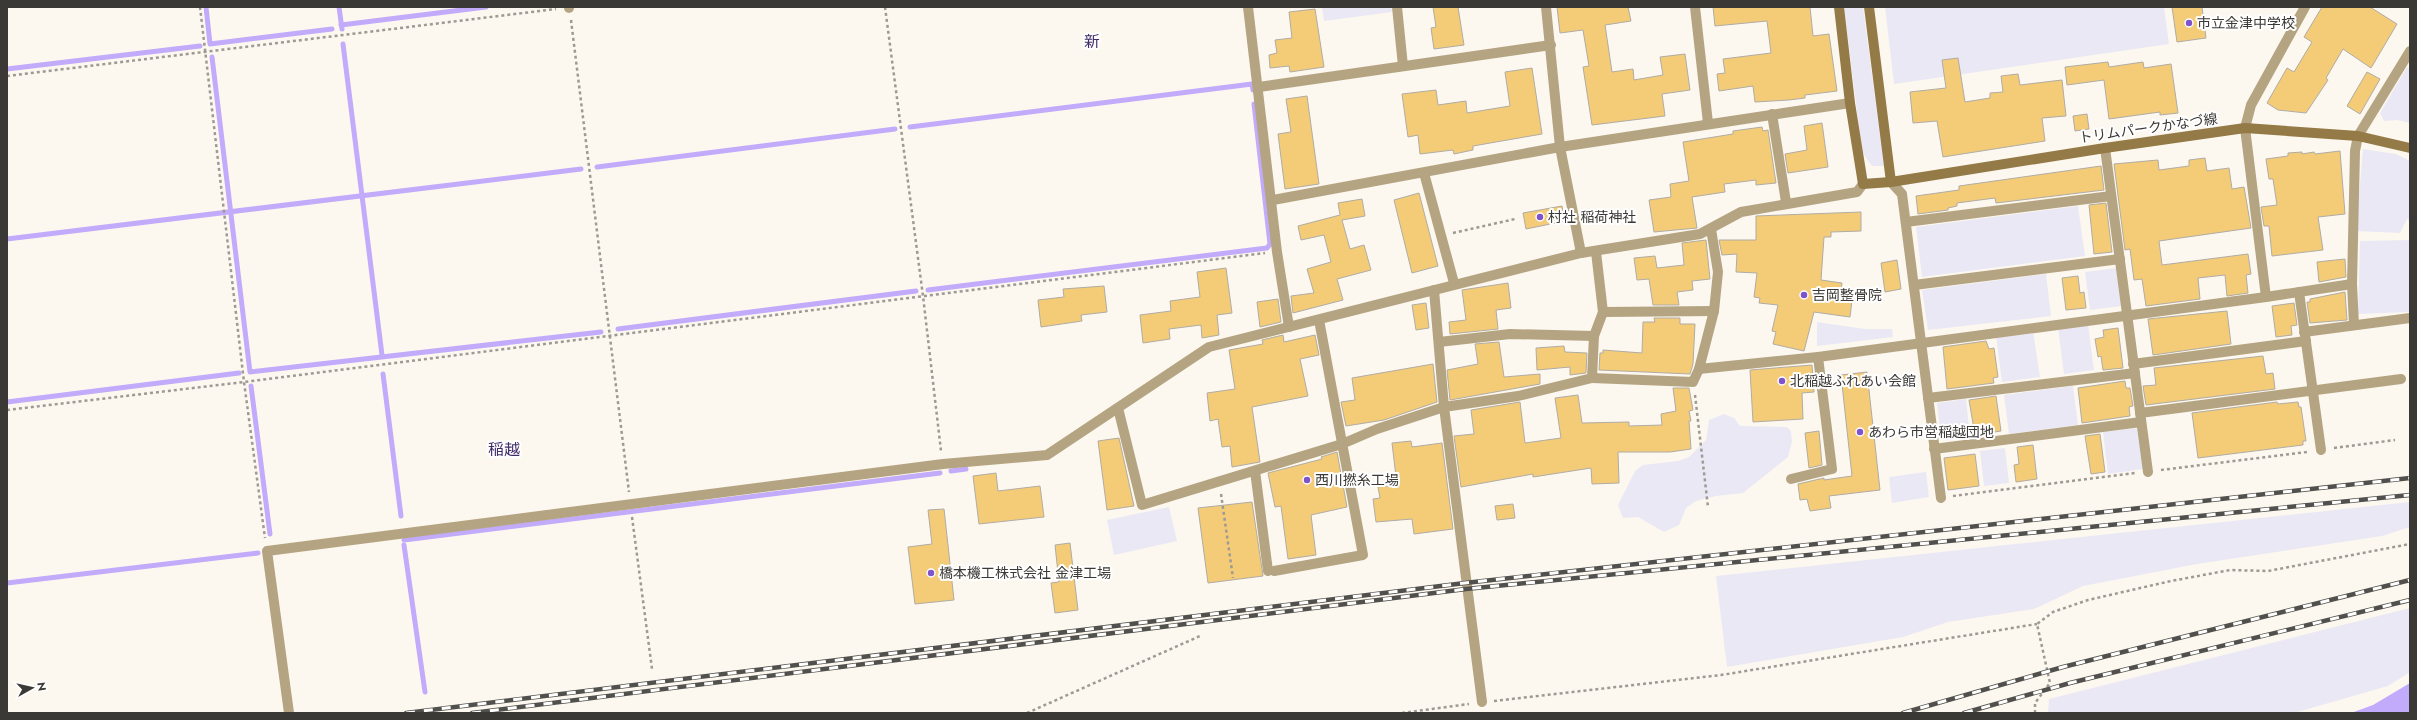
<svg xmlns="http://www.w3.org/2000/svg" width="2417" height="720" font-family="Jost,'Noto Sans JP',sans-serif">
<style>
.green{fill:#ebe8f5}
.water{fill:#c2abfa}
.lines{fill:none;stroke-linecap:round;stroke-linejoin:round}
.stream{stroke:#c2abfa;stroke-width:5}
.building{fill:#f4cc78;stroke:#b0aca4}
.path{stroke:#9d9a94;stroke-width:2.5;stroke-dasharray:3 3;stroke-linecap:butt}
.street{stroke:#b5a482;stroke-width:10}
.secondary{stroke:#937a46;stroke-width:10}
.rail-casing{stroke:#52504c;stroke-width:4.5}
.rail{stroke:#fff;stroke-width:3;stroke-dasharray:9;stroke-linecap:butt}
.poi-dot{fill:#7f53cc;stroke:#fff;stroke-width:1.5}
.labels{text-anchor:middle;stroke-width:4;stroke-linejoin:round;paint-order:stroke}
.poi-label{font-size:14px;fill:#3b3936;stroke:#fff;text-anchor:start}
.street-label{font-size:14px;fill:#3b3936;stroke:#fff}
.quarter-label{font-size:16px;fill:#422d69;stroke:#fff}
</style>
<rect width="100%" height="100%" fill="#fcf8ef"/>
<g class="green">
<path d="M 1322,7 L 1391,7 L 1392,12 L 1324,21 Z"/>
<path d="M 1844,7 L 1863,7 L 1884,166 L 1872,166 L 1862,152 Z"/>
<path d="M 1885,7 L 2164,7 L 2169,44 L 1894,84 Z"/>
<path d="M 2407,67 L 2410,69 L 2410,123 L 2397,120 L 2384,121 L 2380,113 Z"/>
<path d="M 2363,149 L 2396,154 L 2410,161 L 2410,220 L 2407,219 L 2400,233 L 2356,231 Z"/>
<path d="M 2078,206 L 2085,256 L 1922,277 L 1916,227 Z"/>
<path d="M 2410,240 L 2410,312 L 2358,314 L 2360,241 Z"/>
<path d="M 2116,268 L 2121,306 L 2090,310 L 2085,272 Z"/>
<path d="M 2046,274 L 2051,316 L 1928,330 L 1922,290 Z"/>
<path d="M 1817,322 L 1865,329 L 1892,329 L 1893,337 L 1817,346 Z"/>
<path d="M 2088,324 L 2094,370 L 2064,374 L 2058,328 Z"/>
<path d="M 2033,331 L 2040,377 L 2002,382 L 1996,336 Z"/>
<path d="M 2073,386 L 2078,425 L 2009,434 L 2004,395 Z"/>
<path d="M 1966,399 L 1970,436 L 1941,439 L 1937,403 Z"/>
<path d="M 1724,414 L 1734,418 L 1740,426 L 1787,427 L 1791,431 L 1792,442 L 1788,457 L 1743,493 L 1716,496 L 1696,501 L 1686,508 L 1679,525 L 1664,532 L 1638,517 L 1623,518 L 1618,505 L 1635,471 L 1643,465 L 1678,461 L 1689,457 L 1706,440 L 1709,420 Z"/>
<path d="M 2137,428 L 2143,469 L 2108,474 L 2103,432 Z"/>
<path d="M 2005,448 L 2009,483 L 1984,486 L 1980,451 Z"/>
<path d="M 1926,472 L 1929,497 L 1892,503 L 1889,477 Z"/>
<path d="M 2410,502 L 2410,527 L 2382,536 L 2197,564 L 2083,586 L 2034,609 L 1948,622 L 1903,637 L 1727,667 L 1716,576 Z"/>
<path d="M 1169,507 L 1177,541 L 1114,555 L 1107,520 Z"/>
<path d="M 2410,608 L 2410,672 L 2388,686 L 2294,713 L 2048,713 L 2049,699 Z"/>
</g>
<path class="water" d="M 2410,683 L 2410,713 L 2351,713 L 2373,705 Z"/>
<g class="lines">
<g class="stream">
<path d="M 206,7 L 210,44 L 332,29"/>
<path d="M 339,7 L 342,29"/>
<path d="M 341,25 L 486,7"/>
<path d="M 343,44 L 382,355"/>
<path d="M 212,57 L 250,372 L 601,332"/>
<path d="M 7,69 L 200,46"/>
<path d="M 910,127 L 1252,84 L 1253,90"/>
<path d="M 597,167 L 895,129"/>
<path d="M 7,239 L 581,169"/>
<path d="M 928,290 L 1267,248 L 1270,244 L 1254,104"/>
<path d="M 618,329 L 916,291"/>
<path d="M 383,374 L 401,516"/>
<path d="M 251,386 L 270,534"/>
<path d="M 7,402 L 239,373"/>
<path d="M 951,471 L 966,469"/>
<path d="M 404,540 L 940,473"/>
<path d="M 404,545 L 425,692"/>
<path d="M 7,583 L 258,553"/>
</g>
</g>
<g class="building">
<path d="M 1433,7 L 1458,7 L 1464,45 L 1434,49 L 1431,28 L 1436,27 Z"/>
<path d="M 1557,7 L 1628,7 L 1631,21 L 1605,25 L 1612,72 L 1633,69 L 1634,80 L 1663,75 L 1660,57 L 1685,54 L 1690,90 L 1662,94 L 1665,116 L 1592,125 L 1583,67 L 1589,66 L 1583,30 L 1560,33 Z"/>
<path d="M 1713,7 L 1810,7 L 1813,36 L 1829,34 L 1837,91 L 1805,95 L 1805,98 L 1789,100 L 1755,102 L 1753,86 L 1719,91 L 1717,74 L 1725,73 L 1723,59 L 1771,53 L 1767,21 L 1715,26 Z"/>
<path d="M 2172,7 L 2202,7 L 2206,38 L 2177,42 Z"/>
<path d="M 2322,7 L 2370,7 L 2397,24 L 2371,68 L 2343,49 L 2326,78 L 2328,80 L 2306,113 L 2278,110 L 2267,103 L 2287,68 L 2294,72 L 2312,42 L 2304,37 Z"/>
<path d="M 1315,9 L 1324,67 L 1290,72 L 1289,66 L 1270,68 L 1269,55 L 1277,53 L 1275,40 L 1292,38 L 1289,12 Z"/>
<path d="M 1958,58 L 1965,102 L 1990,98 L 1990,93 L 2003,92 L 2001,76 L 2018,74 L 2020,85 L 2062,80 L 2066,116 L 2042,118 L 2045,141 L 1943,157 L 1937,121 L 1913,123 L 1910,92 L 1946,88 L 1942,60 Z"/>
<path d="M 2108,62 L 2109,67 L 2143,62 L 2144,68 L 2171,64 L 2178,113 L 2160,115 L 2160,112 L 2109,119 L 2104,80 L 2067,85 L 2065,67 Z"/>
<path d="M 1532,68 L 1542,134 L 1473,146 L 1473,150 L 1454,154 L 1453,150 L 1420,154 L 1418,135 L 1408,137 L 1402,94 L 1436,90 L 1438,105 L 1466,101 L 1467,113 L 1510,106 L 1505,72 Z"/>
<path d="M 2367,72 L 2380,79 L 2360,114 L 2347,106 Z"/>
<path d="M 1307,96 L 1319,184 L 1285,189 L 1278,134 L 1291,132 L 1286,99 Z"/>
<path d="M 2087,114 L 2089,129 L 2075,131 L 2073,116 Z"/>
<path d="M 1822,123 L 1828,167 L 1788,173 L 1785,154 L 1807,150 L 1804,126 Z"/>
<path d="M 1762,127 L 1763,131 L 1768,130 L 1776,183 L 1756,185 L 1756,180 L 1724,184 L 1725,192 L 1692,197 L 1697,228 L 1654,232 L 1649,200 L 1671,197 L 1670,184 L 1689,181 L 1683,142 L 1733,134 L 1733,131 Z"/>
<path d="M 2340,151 L 2345,214 L 2318,217 L 2323,250 L 2272,256 L 2269,226 L 2264,226 L 2261,207 L 2277,205 L 2273,179 L 2269,179 L 2266,159 L 2288,156 L 2288,153 L 2302,152 L 2302,154 L 2314,152 L 2315,154 Z"/>
<path d="M 2205,158 L 2207,171 L 2229,168 L 2232,189 L 2244,187 L 2251,228 L 2159,241 L 2162,265 L 2248,254 L 2251,274 L 2246,275 L 2248,293 L 2227,296 L 2225,275 L 2198,278 L 2200,299 L 2146,306 L 2142,279 L 2134,280 L 2130,249 L 2125,250 L 2114,164 L 2158,160 L 2159,170 L 2189,166 L 2189,160 Z"/>
<path d="M 2101,166 L 2104,190 L 1996,203 L 1995,198 L 1957,203 L 1957,206 L 1948,208 L 1948,210 L 1918,214 L 1916,196 L 1959,190 L 1959,186 Z"/>
<path d="M 1419,193 L 1438,266 L 1412,273 L 1394,200 Z"/>
<path d="M 1362,199 L 1365,216 L 1342,220 L 1350,249 L 1364,245 L 1371,270 L 1337,279 L 1343,300 L 1293,313 L 1291,296 L 1314,293 L 1307,269 L 1331,262 L 1324,235 L 1301,240 L 1298,226 L 1340,215 L 1338,203 Z"/>
<path d="M 2106,203 L 2112,252 L 2094,254 L 2089,205 Z"/>
<path d="M 1562,206 L 1565,221 L 1526,229 L 1523,213 Z"/>
<path d="M 1861,212 L 1861,231 L 1831,232 L 1831,237 L 1824,237 L 1821,280 L 1842,283 L 1841,290 L 1853,292 L 1850,317 L 1814,312 L 1804,351 L 1773,344 L 1776,332 L 1772,331 L 1778,305 L 1759,303 L 1760,298 L 1754,297 L 1757,273 L 1736,272 L 1737,254 L 1722,255 L 1719,240 L 1756,240 L 1756,216 Z"/>
<path d="M 1706,240 L 1710,279 L 1692,281 L 1693,290 L 1677,292 L 1679,305 L 1653,305 L 1649,279 L 1637,280 L 1634,258 L 1655,256 L 1657,268 L 1684,265 L 1682,243 Z"/>
<path d="M 2345,259 L 2346,277 L 2319,282 L 2317,262 Z"/>
<path d="M 1897,260 L 1901,289 L 1885,292 L 1881,263 Z"/>
<path d="M 1226,268 L 1232,313 L 1217,315 L 1219,335 L 1202,338 L 1201,325 L 1169,329 L 1170,339 L 1143,343 L 1140,315 L 1171,311 L 1170,301 L 1200,297 L 1197,272 Z"/>
<path d="M 2078,276 L 2080,293 L 2084,292 L 2086,308 L 2066,310 L 2062,278 Z"/>
<path d="M 1508,283 L 1511,308 L 1496,310 L 1498,329 L 1450,334 L 1449,322 L 1466,320 L 1462,290 Z"/>
<path d="M 1104,286 L 1107,312 L 1081,315 L 1082,321 L 1041,327 L 1038,300 L 1064,297 L 1063,289 Z"/>
<path d="M 2345,292 L 2347,320 L 2310,323 L 2307,302 L 2310,302 L 2310,299 Z"/>
<path d="M 1278,299 L 1281,322 L 1260,327 L 1257,302 Z"/>
<path d="M 1426,303 L 1429,328 L 1416,330 L 1412,305 Z"/>
<path d="M 2294,303 L 2297,325 L 2291,326 L 2292,335 L 2276,337 L 2272,306 Z"/>
<path d="M 2227,311 L 2231,344 L 2153,355 L 2148,319 Z"/>
<path d="M 1654,318 L 1680,318 L 1680,324 L 1695,324 L 1693,364 L 1690,374 L 1599,370 L 1600,353 L 1603,353 L 1603,350 L 1642,353 L 1643,322 L 1655,322 Z"/>
<path d="M 2118,328 L 2123,368 L 2103,370 L 2101,356 L 2098,357 L 2095,339 L 2104,337 L 2103,330 Z"/>
<path d="M 1283,335 L 1284,342 L 1315,335 L 1319,355 L 1300,359 L 1308,396 L 1252,407 L 1260,462 L 1232,467 L 1230,446 L 1222,447 L 1218,419 L 1210,421 L 1207,393 L 1235,389 L 1229,350 L 1263,344 L 1262,340 Z"/>
<path d="M 1986,341 L 1989,349 L 1994,348 L 1998,377 L 1993,378 L 1994,383 L 1947,389 L 1943,347 Z"/>
<path d="M 1499,342 L 1504,377 L 1540,374 L 1540,384 L 1450,400 L 1447,370 L 1478,364 L 1475,344 Z"/>
<path d="M 1564,346 L 1565,352 L 1587,353 L 1586,373 L 1570,375 L 1570,367 L 1537,370 L 1536,348 Z"/>
<path d="M 2263,356 L 2266,374 L 2273,373 L 2275,389 L 2146,405 L 2143,386 L 2156,385 L 2154,368 Z"/>
<path d="M 1433,364 L 1437,402 L 1384,420 L 1346,426 L 1341,402 L 1355,400 L 1352,378 Z"/>
<path d="M 1812,365 L 1814,392 L 1802,393 L 1803,419 L 1753,422 L 1750,370 Z"/>
<path d="M 1867,372 L 1880,490 L 1829,496 L 1831,508 L 1810,511 L 1807,499 L 1800,500 L 1798,484 L 1824,478 L 1824,480 L 1852,476 L 1841,375 Z"/>
<path d="M 2125,381 L 2126,388 L 2130,388 L 2133,406 L 2129,407 L 2130,416 L 2082,423 L 2078,388 Z"/>
<path d="M 1673,388 L 1689,388 L 1693,410 L 1689,411 L 1691,421 L 1689,421 L 1691,449 L 1670,452 L 1618,452 L 1619,483 L 1592,484 L 1591,468 L 1533,477 L 1533,474 L 1461,487 L 1454,436 L 1474,434 L 1471,410 L 1520,402 L 1525,443 L 1561,438 L 1555,398 L 1578,395 L 1582,423 L 1629,422 L 1629,426 L 1662,425 L 1661,414 L 1676,411 Z"/>
<path d="M 1996,396 L 2001,431 L 1975,435 L 1969,400 Z"/>
<path d="M 2277,402 L 2278,404 L 2298,402 L 2299,407 L 2301,407 L 2306,441 L 2303,441 L 2303,445 L 2198,458 L 2192,413 Z"/>
<path d="M 1819,431 L 1822,465 L 1809,468 L 1805,433 Z"/>
<path d="M 2100,434 L 2105,472 L 2091,474 L 2085,436 Z"/>
<path d="M 1119,438 L 1134,506 L 1107,510 L 1098,441 Z"/>
<path d="M 1411,441 L 1412,447 L 1442,443 L 1453,529 L 1414,534 L 1412,519 L 1376,522 L 1373,499 L 1380,498 L 1378,487 L 1397,485 L 1392,443 Z"/>
<path d="M 2033,445 L 2037,479 L 2016,482 L 2014,465 L 2019,464 L 2017,447 Z"/>
<path d="M 1337,452 L 1347,507 L 1311,515 L 1316,555 L 1288,559 L 1281,506 L 1275,507 L 1268,473 L 1322,459 L 1321,457 Z"/>
<path d="M 1975,454 L 1979,486 L 1948,490 L 1944,458 Z"/>
<path d="M 996,473 L 998,491 L 1040,486 L 1044,517 L 979,524 L 973,476 Z"/>
<path d="M 1252,502 L 1263,576 L 1208,583 L 1198,508 Z"/>
<path d="M 1513,504 L 1515,518 L 1497,520 L 1495,506 Z"/>
<path d="M 944,509 L 954,600 L 915,604 L 908,547 L 932,544 L 928,510 Z"/>
<path d="M 1070,543 L 1078,610 L 1055,613 L 1051,583 L 1059,582 L 1055,545 Z"/>
</g>
<g class="lines">
<g class="path">
<path d="M 200,7 L 244,382 L 265,538"/>
<path d="M 885,7 L 923,296 L 941,451"/>
<path d="M 571,20 L 629,492"/>
<path d="M 7,76 L 556,9"/>
<path d="M 1453,233 L 1515,219"/>
<path d="M 1695,395 L 1708,507"/>
<path d="M 7,410 L 244,382 L 1265,253"/>
<path d="M 2334,448 L 2395,440"/>
<path d="M 2161,470 L 2307,452"/>
<path d="M 1221,494 L 1233,578"/>
<path d="M 1953,496 L 2135,473"/>
<path d="M 632,517 L 652,669"/>
<path d="M 1494,701 L 1721,675 L 2037,624"/>
<path d="M 1027,713 L 1200,636"/>
<path d="M 1402,713 L 1469,704"/>
<path d="M 2035,713 L 2035,703 L 2050,683 L 2037,624 L 2053,612 L 2088,600 L 2171,581 L 2230,570 L 2268,571 L 2410,544"/>
</g>
<g class="street">
<path d="M 569,7 L 569,8"/>
<path d="M 1248,7 L 1277,252 L 1289,327"/>
<path d="M 1397,7 L 1403,66"/>
<path d="M 1546,7 L 1560,147 L 1581,253"/>
<path d="M 1695,7 L 1708,123"/>
<path d="M 1259,87 L 1551,45"/>
<path d="M 1772,114 L 1786,202"/>
<path d="M 2105,148 L 2148,472"/>
<path d="M 1424,173 L 1454,283"/>
<path d="M 1891,182 L 1902,194 L 1941,498"/>
<path d="M 1273,200 L 1560,147 L 1850,103"/>
<path d="M 1906,222 L 2111,196"/>
<path d="M 1711,229 L 1718,272 L 1714,311 L 1699,369 L 1818,357 L 2266,297 L 2245,128 L 2251,105 L 2305,7"/>
<path d="M 2352,284 L 2354,325"/>
<path d="M 1914,285 L 2120,259"/>
<path d="M 2299,292 L 2321,450"/>
<path d="M 2266,297 L 2352,284 L 2355,151 L 2358,136 L 2410,51"/>
<path d="M 1603,312 L 1714,311"/>
<path d="M 2304,332 L 2410,318"/>
<path d="M 1439,342 L 1510,334 L 1594,336"/>
<path d="M 2133,364 L 2306,341"/>
<path d="M 1592,378 L 1693,382 L 1699,369"/>
<path d="M 1928,398 L 2135,373"/>
<path d="M 1118,408 L 1142,505 L 1342,444 L 1377,429 L 1444,407 L 1434,290"/>
<path d="M 2140,413 L 2401,379"/>
<path d="M 1934,449 L 2141,422"/>
<path d="M 1255,471 L 1268,571"/>
<path d="M 1791,479 L 1832,469 L 1818,357"/>
<path d="M 1274,571 L 1363,555 L 1319,320"/>
<path d="M 1482,702 L 1444,407 L 1518,396 L 1592,378 L 1594,336 L 1603,312 L 1596,252"/>
<path d="M 289,713 L 267,551 L 943,464 L 1047,455 L 1209,347 L 1581,253 L 1700,234 L 1741,212 L 1857,192 L 1863,184"/>
</g>
<g class="secondary">
<path d="M 1839,7 L 1850,103 L 1863,184 L 1891,182 L 2105,148 L 2245,128 L 2358,136 L 2410,148"/>
<path d="M 1869,7 L 1891,182"/>
</g>
<g class="rail-casing">
<g id="rail">
<path d="M 406,713 L 1465,583 L 2410,478"/>
<path d="M 472,713 L 1466,589 L 2410,495"/>
<path d="M 1903,713 L 2063,667 L 2410,580"/>
<path d="M 1964,713 L 2070,683 L 2410,600"/>
</g>
</g>
<use href="#rail" class="rail"/>
</g>
<g class="poi-dot">
<circle cx="2189" cy="23" r="4"/>
<circle cx="1540" cy="217" r="4"/>
<circle cx="1804" cy="295" r="4"/>
<circle cx="1782" cy="381" r="4"/>
<circle cx="1860" cy="432" r="4"/>
<circle cx="1307" cy="480" r="4"/>
<circle cx="931" cy="573" r="4"/>
</g>
<g class="labels">
<g class="poi-label">
<text x="2197" y="28">市立金津中学校</text>
<text x="1548" y="222">村社 稲荷神社</text>
<text x="1812" y="300">吉岡整骨院</text>
<text x="1790" y="386">北稲越ふれあい会館</text>
<text x="1868" y="437">あわら市営稲越団地</text>
<text x="1315" y="485">西川撚糸工場</text>
<text x="939" y="578">橋本機工株式会社 金津工場</text>
</g>
<g class="street-label">
<text transform="translate(2148 128) rotate(-8)" y="5">トリムパークかなづ線</text>
</g>
<g class="quarter-label">
<text x="1092" y="47">新</text>
<text x="504" y="455">稲越</text>
</g>
</g>
<rect width="2417" height="720" fill="none" stroke="#3b3936" stroke-width="16"/>
<g transform="translate(32 688) rotate(82)" stroke="#ffffff" stroke-width="3" paint-order="stroke">
<path d="M0-3L7 15L0 10L-7 15Z" fill="#3b3936"/>
<text y="-6" font-size="11" font-weight="bold" text-anchor="middle" fill="#3b3936">N</text>
</g>
</svg>
